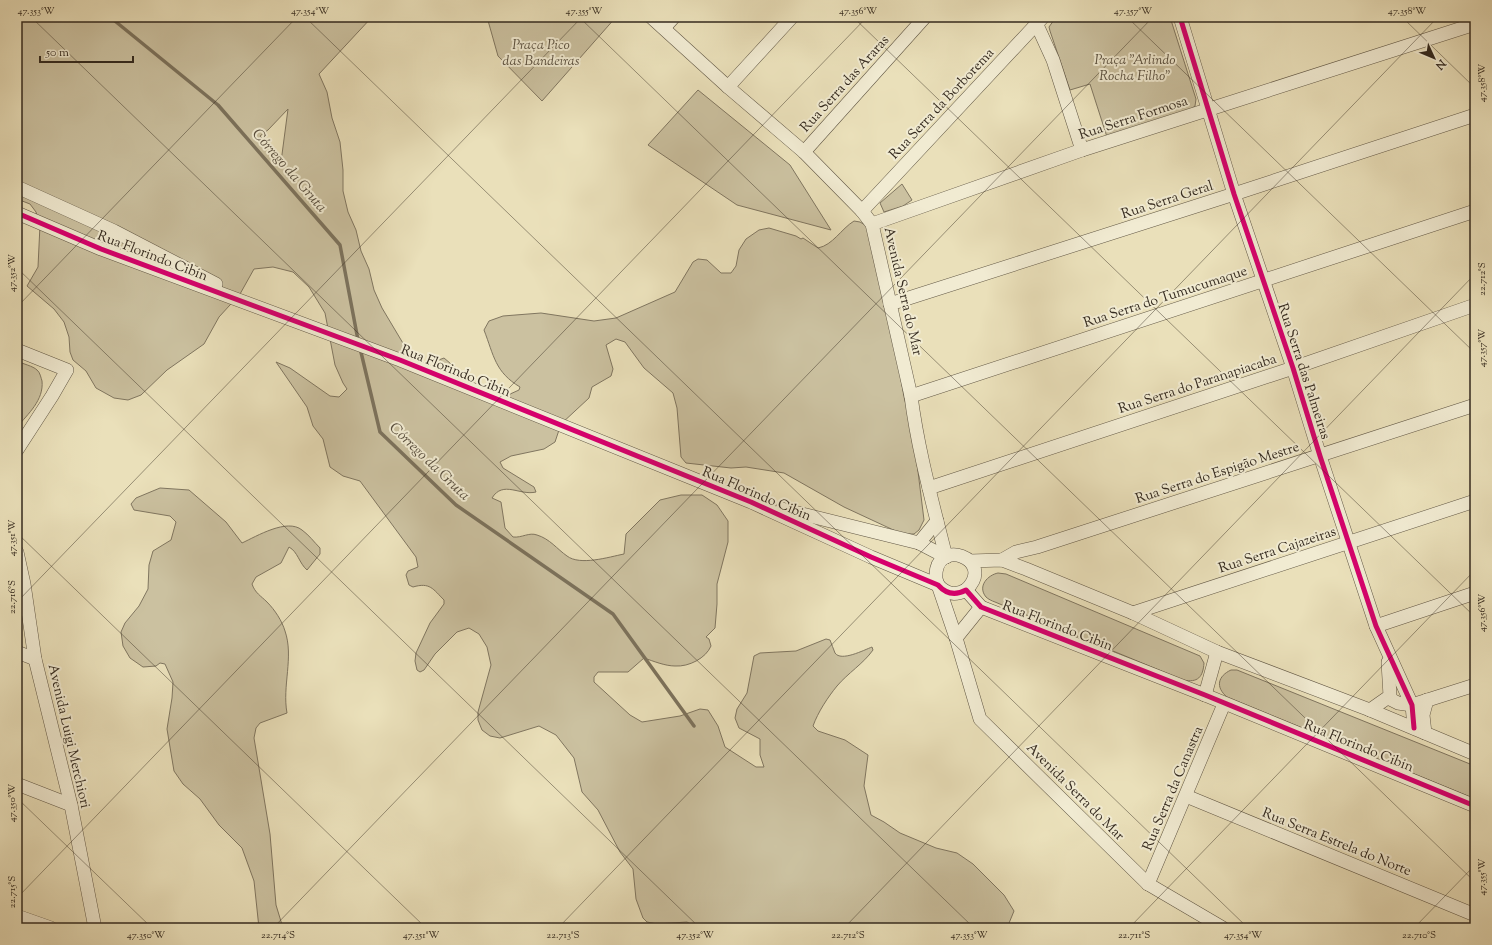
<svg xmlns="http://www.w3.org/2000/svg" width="1492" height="945" font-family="'Sorts Mill Goudy',serif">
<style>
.green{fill:#cbc1a0;stroke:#807660;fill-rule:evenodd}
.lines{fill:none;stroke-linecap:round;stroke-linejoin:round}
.stream{stroke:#7c725c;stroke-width:3.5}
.minor-casing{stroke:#625846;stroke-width:14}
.minor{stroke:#f1ebd2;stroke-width:13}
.cycleway-casing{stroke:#f1ebd2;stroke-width:8}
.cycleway{stroke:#d6006c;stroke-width:5}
.ticks{fill:none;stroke:#342a1f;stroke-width:1;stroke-opacity:0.45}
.labels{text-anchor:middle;stroke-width:4;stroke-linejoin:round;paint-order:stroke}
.park-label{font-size:14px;font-style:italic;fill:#5a503f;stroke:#f1ebd2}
.street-label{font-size:14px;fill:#342a1f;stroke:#f1ebd2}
.water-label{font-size:15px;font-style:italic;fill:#584e3e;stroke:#f1ebd2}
.neatline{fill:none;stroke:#342a1f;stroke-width:1.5}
.ticks-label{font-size:10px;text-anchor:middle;fill:#342a1f}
</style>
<rect width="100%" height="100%" fill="#eae0ba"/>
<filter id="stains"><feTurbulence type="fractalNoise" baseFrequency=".005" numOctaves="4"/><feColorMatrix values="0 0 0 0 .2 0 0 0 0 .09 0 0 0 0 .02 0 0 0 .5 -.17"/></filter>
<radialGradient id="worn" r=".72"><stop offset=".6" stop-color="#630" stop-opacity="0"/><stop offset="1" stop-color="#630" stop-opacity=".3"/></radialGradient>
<g class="green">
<path d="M 17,17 L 372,17 L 319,74 L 327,92 L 332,118 L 340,142 L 343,170 L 343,191 L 348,212 L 356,230 L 361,251 L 369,269 L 374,290 L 382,308 L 413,360 L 432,373 L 436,361 L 444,358 L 457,369 L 465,383 L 488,396 L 508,395 L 519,390 L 520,387 C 495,372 494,356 484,330 L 489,321 L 503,316 L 541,313 L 594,321 L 616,318 L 675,292 L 693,262 L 698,259 L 707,260 L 721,273 L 731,273 L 736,266 L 739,250 L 746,239 L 759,230 L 769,228 L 796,236 L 801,239 L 803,238 L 818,248 C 833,245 841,229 854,221 L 860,222 L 867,226 L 896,350 L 904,397 L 913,431 L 924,520 L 919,530 L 914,534 L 902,534 L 844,507 L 784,473 L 746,467 L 731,468 L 686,463 L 681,457 L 677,408 L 673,393 L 644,368 L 625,342 L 616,339 L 606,345 L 613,369 L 611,376 L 592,387 L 589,398 L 561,424 L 555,442 L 544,449 L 511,456 L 500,462 L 503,468 L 534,487 L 536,492 C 520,496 503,480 492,498 L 501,502 L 505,528 L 513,537 C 522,538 529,532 537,535 C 550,539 557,549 567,556 C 580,566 609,557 624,554 L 626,534 L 660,500 L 681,495 L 702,495 L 717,505 L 728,521 L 728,542 L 717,584 L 717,604 L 715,628 L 706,637 L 709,639 L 711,646 C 706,658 689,667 675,666 C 665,666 653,661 644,658 L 628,672 L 598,672 L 594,677 L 594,682 L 630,715 L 642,722 L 680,716 L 700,709 L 708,710 L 718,726 L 725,747 L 756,767 L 764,767 L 760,755 L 760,739 L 739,728 L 735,718 L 737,709 L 747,693 L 754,656 L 760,653 L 796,651 L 826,639 L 830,640 C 832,644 833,649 835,653 C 841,662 864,650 872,647 L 873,650 C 863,664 848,673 837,686 C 828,697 818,712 813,726 L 818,731 L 845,740 L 868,755 L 864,786 L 871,815 L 884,822 L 900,833 L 936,848 L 957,853 L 973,864 L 1004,895 L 1014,911 L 1007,928 L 697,928 L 687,922 L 657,924 L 647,922 L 643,918 L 636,899 L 633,869 L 620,852 L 598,810 L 582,792 L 574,758 L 556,735 L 539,726 L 500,738 L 490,736 L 482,730 L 478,720 L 478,712 L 491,665 L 487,647 L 479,634 L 469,628 L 457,632 L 435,654 L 424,670 L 420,672 L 417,670 L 415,661 L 416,653 L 430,623 L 444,604 L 444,600 C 433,589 430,582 413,587 L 409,585 L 406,575 L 408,571 L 418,567 L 416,557 L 360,481 L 343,476 L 330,467 L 323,439 L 313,426 L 307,407 L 276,362 L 290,368 L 330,396 L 339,397 L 347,389 L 343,383 L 335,365 L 325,313 L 309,287 L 293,272 L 273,267 L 254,269 L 240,294 L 219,317 L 204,344 L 167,370 L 141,395 L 128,400 L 114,398 L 96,388 L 86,371 L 73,360 L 70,352 L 69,337 L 64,322 L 54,309 L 27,286 L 38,267 L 40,225 L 36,212 L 30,204 L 17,199 ZM 288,109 L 281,162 L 260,136 L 268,130 Z"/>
<path d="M 487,17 L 616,17 L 542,101 L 498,56 Z"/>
<path d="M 1056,17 L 1170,17 L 1196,99 L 1195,106 L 1191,109 L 1107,137 L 1090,84 L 1070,90 L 1050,31 L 1049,27 Z"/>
<path d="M 698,90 L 790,165 L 831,230 L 737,205 L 648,145 Z"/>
<path d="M 902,184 L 912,200 L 903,206 L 884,212 L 880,203 Z"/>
<path d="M 17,361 C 23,364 33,366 37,370 C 40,372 41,378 42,381 C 44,400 28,414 17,427 Z"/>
<path d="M 160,488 L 189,490 L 226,522 L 242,543 C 257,536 287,518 302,530 C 309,535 314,542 320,548 L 320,554 L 307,570 C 299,563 298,552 289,547 L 281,563 L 256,577 L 252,584 C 255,593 261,596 267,602 C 275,610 282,621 285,631 C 294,657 282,686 287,713 L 260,723 L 256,728 L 254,738 L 270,834 L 276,905 L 283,928 L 259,928 L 254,881 L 242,848 L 219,825 L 200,799 L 183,784 L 174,771 L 167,729 L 172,698 L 173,682 L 165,664 L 160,663 L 156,666 L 143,667 L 130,658 L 123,646 L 121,632 L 125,623 L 139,606 L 148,589 L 149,565 L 153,551 L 171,540 L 176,522 L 170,516 L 134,510 L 131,504 L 136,498 Z"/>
<path d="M 998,573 L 1006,574 L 1200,656 L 1204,663 C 1203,677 1198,683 1183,680 L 995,602 C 992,601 988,599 986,597 C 977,586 988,575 998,573 Z"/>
<path d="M 1231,670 L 1237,670 L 1475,766 L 1475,799 L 1227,697 C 1215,687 1218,676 1231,670 Z"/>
</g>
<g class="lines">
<g class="stream">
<path d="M 110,17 L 218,105 L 340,245 L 358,340"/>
<path d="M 360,348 L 380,432 L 456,505 L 613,614 L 694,726"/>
</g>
<g class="minor-casing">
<g id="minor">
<path d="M 651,17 L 728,87 L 804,152 L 862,211 L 872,224 L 911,396 C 918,451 933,504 946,557"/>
<path d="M 1180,17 L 1234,194 L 1293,368 L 1320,456 L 1376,626 L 1412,705 L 1414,728"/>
<path d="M 1037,25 L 1053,60 L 1082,150"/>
<path d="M 664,28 L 674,17"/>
<path d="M 728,87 L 792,17"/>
<path d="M 804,152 L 925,17"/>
<path d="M 17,187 L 114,231 L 216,284"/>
<path d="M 862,211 L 1043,17"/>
<path d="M 17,213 L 101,249 L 400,360 L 751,502 L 871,557 L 938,585 C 946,594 955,596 966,590 L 981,607 L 1205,695 L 1475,806"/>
<path d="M 872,224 L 1082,150 L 1475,24"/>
<path d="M 890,304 L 1234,194 L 1475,115"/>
<path d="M 17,350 L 67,370 L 52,396 L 17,450"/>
<path d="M 911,396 L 1475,211"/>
<path d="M 929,488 L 1293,368 L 1475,305"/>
<path d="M 782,509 L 919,543 L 946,557"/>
<path d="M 919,543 L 937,521"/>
<path d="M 17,552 L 24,584 L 35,659 L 71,805 L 95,928"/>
<path d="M 1002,560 L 1016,552 L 1037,547 L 1475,405"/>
<path d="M 970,561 L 1002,560 L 1026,569 L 1133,613 L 1217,652 L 1370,710 L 1475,754"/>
<path d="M 966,590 C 998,559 933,535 936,579 L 956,638 L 980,719 L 1148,884 L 1223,928"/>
<path d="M 1133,613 L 1475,501"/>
<path d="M 1376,626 L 1475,593"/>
<path d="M 956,638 L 981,607"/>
<path d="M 17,652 L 35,659"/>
<path d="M 1205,695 L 1217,652"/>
<path d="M 1388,698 L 1398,703 L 1412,705 L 1475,685"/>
<path d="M 1370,710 L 1390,696 L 1388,662"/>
<path d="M 1425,733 L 1423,715 L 1427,700"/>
<path d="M 17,784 L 71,805"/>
<path d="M 1186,796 L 1475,915"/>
<path d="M 1148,884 L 1224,704"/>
<path d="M 17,916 L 51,928"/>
</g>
</g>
<use href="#minor" class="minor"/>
<g class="cycleway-casing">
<g id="cycleway">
<path d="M 1180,17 L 1234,194 L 1293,368 L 1320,456 L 1376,626 L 1412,705 L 1414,728"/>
<path d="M 17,213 L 101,249 L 400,360 L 751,502 L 871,557 L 938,585 C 946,594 955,596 966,590 L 981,607 L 1205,695 L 1475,806"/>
</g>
</g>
<use href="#cycleway" class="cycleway"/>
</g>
<path class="ticks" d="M 31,17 L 974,928M 305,17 L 1248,928M 579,17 L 1475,882M 853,17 L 1475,617M 1127,17 L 1475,353M 1402,17 L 1475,88M 17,268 L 700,928M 17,307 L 297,17M 17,533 L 426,928M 17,602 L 582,17M 17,798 L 152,928M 17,898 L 867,17M 273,928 L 1153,17M 558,928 L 1438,17M 844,928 L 1475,274M 1129,928 L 1475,570M 1414,928 L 1475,865"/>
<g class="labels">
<g class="park-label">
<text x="541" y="49">Praça Pico<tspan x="541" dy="16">das Bandeiras</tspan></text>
<text x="1135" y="64">Praça "Arlindo<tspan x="1135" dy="16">Rocha Filho"</tspan></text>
</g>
<g class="street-label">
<text transform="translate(844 83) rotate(-48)" y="5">Rua Serra das Araras</text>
<text transform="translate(941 103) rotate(-47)" y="5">Rua Serra da Borborema</text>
<text transform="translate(1133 117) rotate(-18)" y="5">Rua Serra Formosa</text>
<text transform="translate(1167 199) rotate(-18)" y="5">Rua Serra Geral</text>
<text transform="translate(153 255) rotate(21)" y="5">Rua Florindo Cibin</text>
<text transform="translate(904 291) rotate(77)" y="5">Avenida Serra do Mar</text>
<text transform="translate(1165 296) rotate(-18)" y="5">Rua Serra do Tumucumaque</text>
<text transform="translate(456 370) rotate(22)" y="5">Rua Florindo Cibin</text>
<text transform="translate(1305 371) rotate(72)" y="5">Rua Serra das Palmeiras</text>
<text transform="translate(1197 383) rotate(-18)" y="5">Rua Serra do Paranapiacaba</text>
<text transform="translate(1217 472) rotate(-18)" y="5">Rua Serra do Espigão Mestre</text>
<text transform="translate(757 493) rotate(23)" y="5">Rua Florindo Cibin</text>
<text transform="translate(1277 549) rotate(-18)" y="5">Rua Serra Cajazeiras</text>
<text transform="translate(1058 625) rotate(21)" y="5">Rua Florindo Cibin</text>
<text transform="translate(70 736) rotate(77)" y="5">Avenida Luigi Merchiori</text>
<text transform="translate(1359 745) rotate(22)" y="5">Rua Florindo Cibin</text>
<text transform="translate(1172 788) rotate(-67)" y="5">Rua Serra da Canastra</text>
<text transform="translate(1076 791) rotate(45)" y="5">Avenida Serra do Mar</text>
<text transform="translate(1337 841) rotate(22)" y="5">Rua Serra Estrela do Norte</text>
</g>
<g class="water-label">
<text transform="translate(290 170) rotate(49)" y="5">Córrego da Gruta</text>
<text transform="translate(430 461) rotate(44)" y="5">Córrego da Gruta</text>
</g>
</g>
<rect width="1492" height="945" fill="none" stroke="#eae0ba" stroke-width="44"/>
<g transform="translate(1434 58) rotate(134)" stroke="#f1ebd2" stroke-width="3" paint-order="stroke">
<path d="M0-3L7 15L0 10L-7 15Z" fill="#342a1f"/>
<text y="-6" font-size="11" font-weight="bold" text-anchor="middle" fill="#342a1f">N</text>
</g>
<path d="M40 56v6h93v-6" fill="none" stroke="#342a1f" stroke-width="2"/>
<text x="46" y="56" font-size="12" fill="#342a1f" stroke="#f1ebd2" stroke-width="3" paint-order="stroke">50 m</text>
<rect x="22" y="22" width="1448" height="901" class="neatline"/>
<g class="ticks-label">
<text x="36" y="14">47.353°W</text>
<text x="310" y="14">47.354°W</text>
<text x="584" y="14">47.355°W</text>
<text x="858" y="14">47.356°W</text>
<text x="1133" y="14">47.357°W</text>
<text x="1407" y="14">47.358°W</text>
<text transform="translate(1481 83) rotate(-90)" y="4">47.358°W</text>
<text transform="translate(11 273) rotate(-90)" y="4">47.352°W</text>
<text transform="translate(1481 279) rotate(-90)" y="4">22.712°S</text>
<text transform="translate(1481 348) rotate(-90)" y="4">47.357°W</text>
<text transform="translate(11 538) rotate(-90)" y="4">47.351°W</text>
<text transform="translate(11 597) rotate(-90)" y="4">22.716°S</text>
<text transform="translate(1481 613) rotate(-90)" y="4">47.356°W</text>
<text transform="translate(11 803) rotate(-90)" y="4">47.350°W</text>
<text transform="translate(1481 877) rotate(-90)" y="4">47.355°W</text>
<text transform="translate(11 892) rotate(-90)" y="4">22.715°S</text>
<text x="146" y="938">47.350°W</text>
<text x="278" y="938">22.714°S</text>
<text x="421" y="938">47.351°W</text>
<text x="563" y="938">22.713°S</text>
<text x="695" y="938">47.352°W</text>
<text x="848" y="938">22.712°S</text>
<text x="969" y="938">47.353°W</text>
<text x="1134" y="938">22.711°S</text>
<text x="1243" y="938">47.354°W</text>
<text x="1419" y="938">22.710°S</text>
</g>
<rect width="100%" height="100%" filter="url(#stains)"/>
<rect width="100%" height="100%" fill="url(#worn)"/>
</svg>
